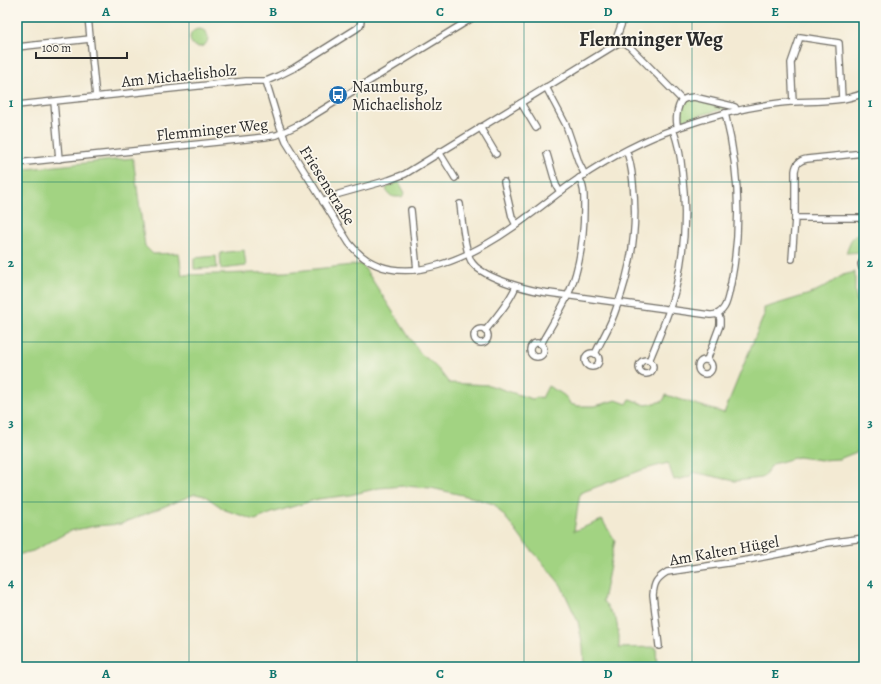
<svg xmlns="http://www.w3.org/2000/svg" width="881" height="684" font-family="Alegreya,serif">
<style>
.green{fill:#a2d382;stroke:#667f56}
.lines{fill:none;stroke-linecap:round;stroke-linejoin:round}
.minor-casing{stroke:#716e66;stroke-width:8}
.minor{stroke:#fff;stroke-width:5.5}
.grid{fill:none;stroke:#0f766e;stroke-width:1;stroke-opacity:0.55}
.labels{text-anchor:middle;stroke-width:3.5;stroke-linejoin:round;paint-order:stroke}
.street-label{font-size:16px;fill:#2b2b2b;stroke:#fbf7ec}
.poi-label{font-size:16px;fill:#2b2b2b;stroke:#fbf7ec;text-anchor:start}
.district-label{font-size:20px;font-weight:bold;fill:#2b2b2b;stroke:#fbf7ec}
.neatline{fill:none;stroke:#0f766e;stroke-width:1.5}
.grid-label{font-size:13px;text-anchor:middle;font-weight:bold;fill:#0f766e}
</style>
<rect width="100%" height="100%" fill="#fbf7ec"/>
<filter id="ink" filterUnits="userSpaceOnUse"><feTurbulence type="fractalNoise" baseFrequency=".025" numOctaves="2"/><feDisplacementMap in="SourceGraphic" scale="8" xChannelSelector="R" yChannelSelector="G"/><feConvolveMatrix kernelMatrix="1 2 1 2 8 2 1 2 1" color-interpolation-filters="sRGB"/></filter>
<filter id="wash" filterUnits="userSpaceOnUse"><feTurbulence type="fractalNoise" baseFrequency=".012" numOctaves="4" result="noise"/><feDisplacementMap in="SourceGraphic" scale="16" xChannelSelector="R" yChannelSelector="G"/><feGaussianBlur stdDeviation="0.9" result="paint"/><feColorMatrix in="noise" values="0 0 0 0 0 0 0 0 0 0 0 0 0 0 0 0 0 1.4 0 .05"/><feComposite in="paint" operator="in"/></filter>
<g filter="url(#wash)">
<rect width="100%" height="100%" fill="#f3ead3"/>
<g class="green">
<circle cx="199" cy="38" r="9"/>
<path d="M 691,99 L 727,106 L 727,108 L 679,121 C 679,116 680,105 684,102 C 686,100 689,100 691,99 Z"/>
<path d="M 133,158 L 145,246 L 153,254 L 179,253 L 182,275 L 286,272 L 362,264 L 411,340 L 421,354 L 430,361 L 439,370 L 449,383 L 489,385 L 532,399 L 540,397 L 542,398 L 548,386 C 556,391 567,394 570,404 L 578,406 L 595,406 L 616,400 L 627,404 L 630,399 L 646,405 L 663,401 L 666,395 L 724,413 L 764,315 L 764,308 L 810,294 L 824,287 L 843,275 L 855,272 L 855,291 L 857,302 L 864,302 L 864,430 L 863,431 L 864,449 L 839,459 L 821,460 L 798,457 L 773,464 L 762,478 L 735,481 L 693,472 L 689,477 L 674,480 L 668,463 L 642,470 L 580,493 L 574,531 L 602,520 L 615,540 L 603,601 L 616,619 L 619,636 L 619,648 L 656,647 L 657,667 L 584,667 L 583,646 L 578,622 L 561,585 L 537,556 L 524,542 L 510,523 L 494,504 L 471,497 L 431,488 L 404,486 L 379,488 L 350,495 L 318,499 L 272,513 L 255,520 L 225,510 L 205,496 L 195,494 L 121,524 L 95,526 L 70,531 L 33,551 L 17,555 L 17,170 Z"/>
<path d="M 399,182 L 405,193 L 402,197 C 394,197 390,198 386,189 L 389,186 Z"/>
<path d="M 864,231 L 864,252 L 846,253 C 850,242 851,235 864,231 Z"/>
<path d="M 244,250 L 246,266 L 221,269 L 220,253 Z"/>
<path d="M 216,256 L 217,268 L 194,269 L 194,258 Z"/>
</g>
</g>
<g filter="url(#ink)">
<g class="lines">
<g class="minor-casing">
<g id="minor">
<path d="M 88,17 L 96,97"/>
<path d="M 618,43 L 616,39 L 624,17"/>
<path d="M 17,47 L 90,39"/>
<path d="M 266,81 L 279,124 L 286,142 L 349,243 C 395,302 481,252 527,217 C 544,205 560,191 578,179 C 609,158 642,140 677,128 C 711,116 745,107 780,103 C 807,100 839,104 864,93"/>
<path d="M 546,87 L 566,125 L 579,163 L 585,175"/>
<path d="M 682,100 L 687,98 L 694,97 L 732,106 L 735,107 L 737,111"/>
<path d="M 54,102 L 59,159"/>
<path d="M 793,102 L 791,63 L 800,37 L 839,43 L 842,99"/>
<path d="M 521,103 L 536,128"/>
<path d="M 17,105 L 246,81 L 266,81 L 278,76 L 294,68 L 356,29 C 361,26 361,23 361,17"/>
<path d="M 480,127 L 496,154"/>
<path d="M 678,128 C 675,120 677,107 682,100"/>
<path d="M 439,152 L 455,178"/>
<path d="M 547,154 L 556,185 L 560,192"/>
<path d="M 17,163 L 265,137 L 277,135 L 296,126 L 474,17"/>
<path d="M 504,182 L 512,217 L 516,225"/>
<path d="M 323,202 L 339,194 L 389,180 L 405,174 L 620,42 L 627,44 L 682,100"/>
<path d="M 460,204 C 462,219 464,247 471,261 C 480,277 525,289 542,292 L 710,315 C 727,316 728,296 731,283 C 742,227 739,169 725,113"/>
<path d="M 411,210 L 417,270"/>
<path d="M 795,218 L 864,218"/>
<path d="M 792,259 L 795,218 L 795,171 C 796,163 800,160 807,159 L 864,153"/>
<path d="M 864,259 L 861,264 L 862,268 L 864,270"/>
<circle cx="481" cy="336" r="7"/>
<path d="M 485,331 C 496,317 509,303 516,286"/>
<circle cx="537" cy="350" r="7"/>
<path d="M 541,344 C 550,328 560,312 568,295 C 580,268 584,238 584,208 C 584,198 585,187 579,178"/>
<circle cx="592" cy="360" r="7"/>
<path d="M 595,354 C 602,339 611,325 616,309 C 631,270 638,226 633,183 C 632,173 631,160 626,151"/>
<path d="M 707,360 L 720,325 L 720,319 L 718,314"/>
<circle cx="705" cy="367" r="7"/>
<circle cx="646" cy="367" r="7"/>
<path d="M 649,361 C 659,337 670,312 676,287 C 685,249 687,210 682,171 C 681,157 678,143 673,129"/>
<path d="M 659,646 L 653,595 C 654,583 656,579 667,572 L 748,560 L 789,552 L 827,543 L 864,538"/>
</g>
</g>
<use href="#minor" class="minor"/>
</g>
</g>
<path class="grid" d="M 189,17 L 189,667M 357,17 L 357,667M 524,17 L 524,667M 692,17 L 692,667M 17,182 L 864,182M 17,342 L 864,342M 17,502 L 864,502"/>
<defs>
<g id="bus-disc" transform="scale(1)"><circle r="9.5" fill="#1f6fb2" stroke="#fbf7ec"/><path d="M-5-6H5V4H4V6H2V4H-2V6H-4V4H-5ZM-3.5-4V0h7V-4ZM-3.5 1.2v1.5H-2V1.2ZM2 1.2v1.5H3.5V1.2Z" fill="#fff"/></g>
</defs>
<g fill-rule="evenodd">
<use href="#bus-disc" x="338" y="95"/>
</g>
<g class="labels">
<g class="street-label">
<text transform="translate(179 75) rotate(-6)" y="6">Am Michaelisholz</text>
<text transform="translate(212 129) rotate(-6)" y="6">Flemminger Weg</text>
<text transform="translate(328 185) rotate(58)" y="6">Friesenstraße</text>
<text transform="translate(724 550) rotate(-10)" y="6">Am Kalten Hügel</text>
</g>
<g class="poi-label">
<text x="352" y="92">Naumburg,<tspan x="352" dy="18">Michaelisholz</tspan></text>
</g>
<g class="district-label">
<text x="651" y="46">Flemminger Weg</text>
</g>
</g>
<rect width="881" height="684" fill="none" stroke="#fbf7ec" stroke-width="44"/>
<path d="M36 52v6h91v-6" fill="none" stroke="#2b2b2b" stroke-width="2"/>
<text x="42" y="52" font-size="12" fill="#2b2b2b" stroke="#fbf7ec" stroke-width="3" paint-order="stroke">100 m</text>
<rect x="22" y="22" width="837" height="640" class="neatline"/>
<g class="grid-label">
<text x="106" y="16">A</text>
<text x="273" y="16">B</text>
<text x="440" y="16">C</text>
<text x="608" y="16">D</text>
<text x="775" y="16">E</text>
<text x="11" y="107">1</text>
<text x="870" y="107">1</text>
<text x="11" y="267">2</text>
<text x="870" y="267">2</text>
<text x="11" y="427">3</text>
<text x="870" y="427">3</text>
<text x="11" y="587">4</text>
<text x="870" y="587">4</text>
<text x="106" y="678">A</text>
<text x="273" y="678">B</text>
<text x="440" y="678">C</text>
<text x="608" y="678">D</text>
<text x="775" y="678">E</text>
</g>
</svg>
